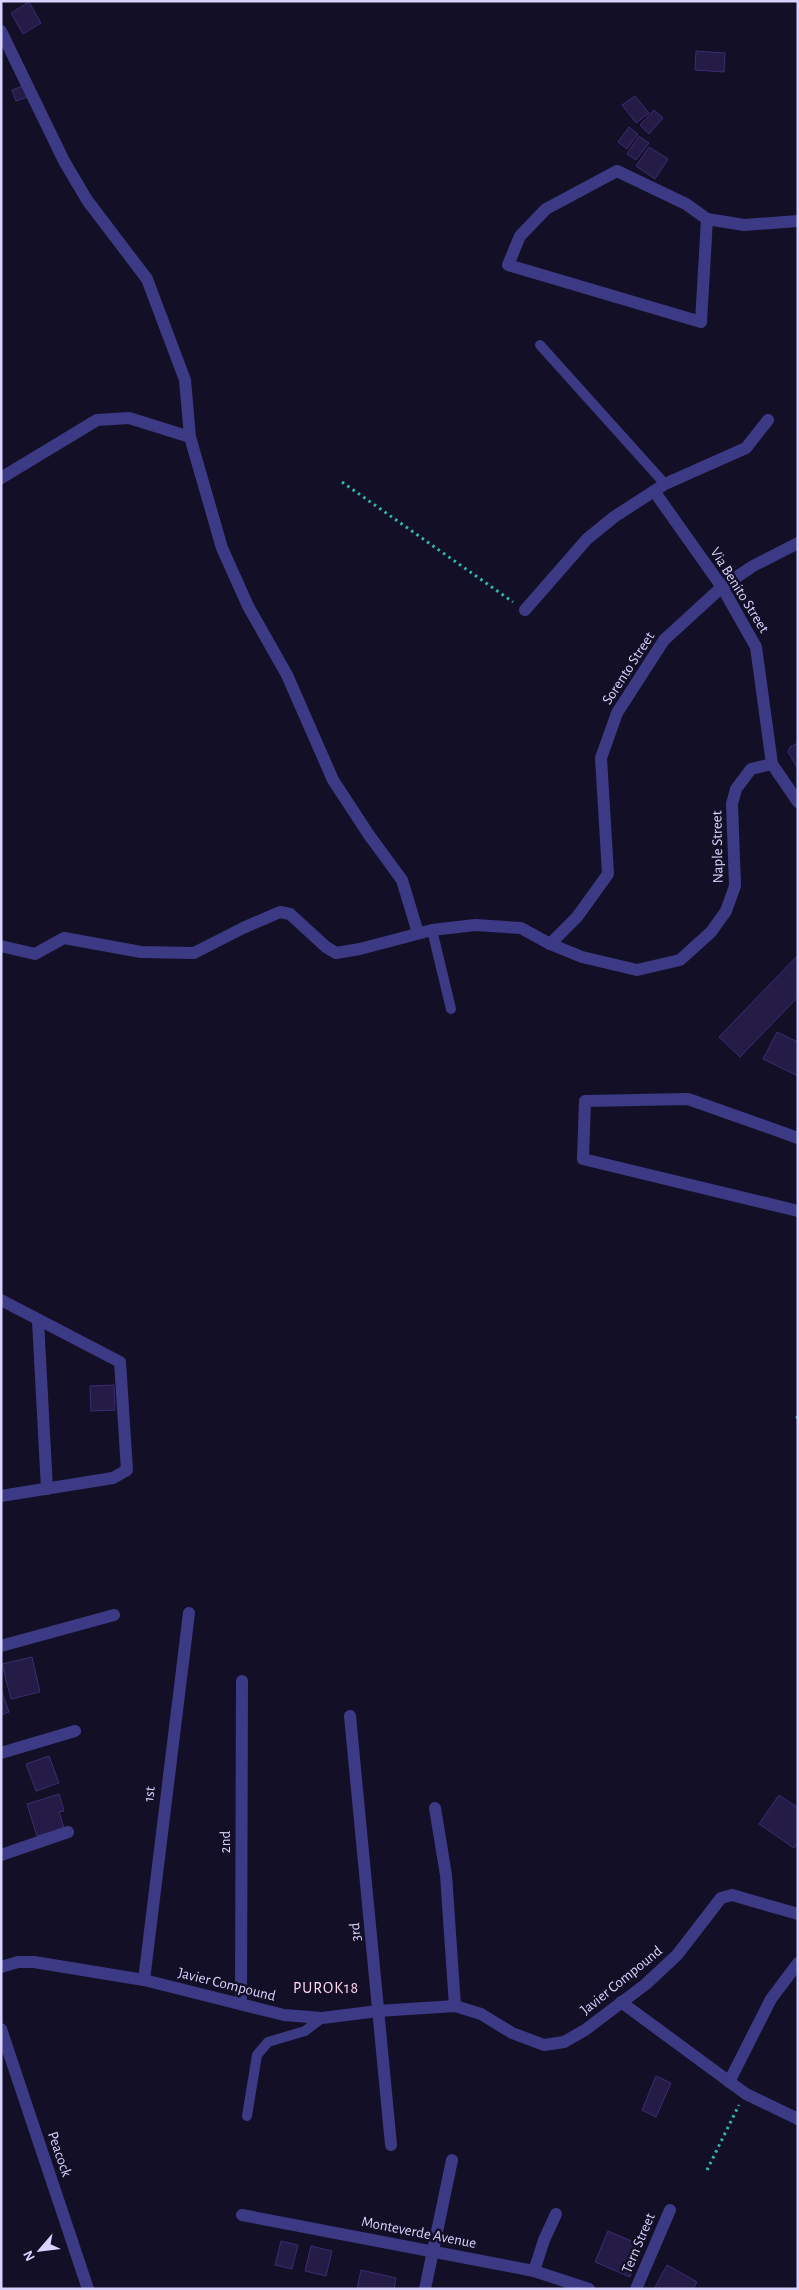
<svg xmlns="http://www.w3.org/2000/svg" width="799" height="2290" font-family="'Alegreya Sans',sans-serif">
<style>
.building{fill:#241b47;stroke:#3b2d73}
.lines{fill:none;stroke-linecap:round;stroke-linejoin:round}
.path{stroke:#2fb8b0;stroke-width:3;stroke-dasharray:2.5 4;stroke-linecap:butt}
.lane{stroke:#3d3a85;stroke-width:10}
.street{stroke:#3d3a85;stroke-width:12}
.labels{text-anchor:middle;stroke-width:5;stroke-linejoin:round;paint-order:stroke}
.street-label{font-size:15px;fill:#d9d4ff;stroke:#130f26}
.neighbourhood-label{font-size:16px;letter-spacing:1px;fill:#ffd6f0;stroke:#130f26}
</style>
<rect width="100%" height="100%" fill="#130f26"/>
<g class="building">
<path d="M 29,2 L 41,23 L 23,34 L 11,13 Z"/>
<path d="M 696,51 L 725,53 L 724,72 L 695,70 Z"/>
<path d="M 26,85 L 30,96 L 16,101 L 12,90 Z"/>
<path d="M 635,96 L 649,113 L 636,123 L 622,105 Z"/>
<path d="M 654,110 L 663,118 L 649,134 L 640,125 Z"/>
<path d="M 629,127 L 638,134 L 627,149 L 618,142 Z"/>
<path d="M 639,136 L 649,143 L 636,160 L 627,154 Z"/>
<path d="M 649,147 L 668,159 L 655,179 L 636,166 Z"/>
<path d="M 798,743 L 798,769 L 788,752 L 790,747 Z"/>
<path d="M 798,955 L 798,997 L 740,1057 L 719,1037 Z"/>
<path d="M 777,1032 L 798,1042 L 798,1076 L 763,1059 Z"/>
<path d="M 114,1385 L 115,1410 L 91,1411 L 90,1386 Z"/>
<path d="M 32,1657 L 40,1692 L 11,1699 L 2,1664 Z"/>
<path d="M 1,1689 L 9,1712 L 1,1715 Z"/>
<path d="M 49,1756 L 59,1783 L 36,1791 L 26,1764 Z"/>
<path d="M 59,1794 L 64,1811 L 59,1812 L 64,1828 L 37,1836 L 27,1804 Z"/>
<path d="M 779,1795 L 798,1808 L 798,1843 L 794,1848 L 759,1824 Z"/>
<path d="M 656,2076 L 671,2083 L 656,2117 L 642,2110 Z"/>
<path d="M 608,2231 L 643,2246 L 630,2277 L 595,2262 Z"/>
<path d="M 281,2241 L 298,2245 L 292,2269 L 275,2265 Z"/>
<path d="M 311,2246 L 332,2251 L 326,2276 L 305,2271 Z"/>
<path d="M 667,2265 L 697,2282 L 693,2289 L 654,2289 Z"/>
<path d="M 361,2270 L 396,2278 L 394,2289 L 357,2289 Z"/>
</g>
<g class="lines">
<g class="path">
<path d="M 342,482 L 513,602"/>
<path d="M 796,1418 L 798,1417"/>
<path d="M 707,2170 L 739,2105"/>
</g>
<g class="lane">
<path d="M 540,345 L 665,484"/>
<path d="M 432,930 L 451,1009"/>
<path d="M 247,2116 L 257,2055 L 268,2042 L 305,2031 L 322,2018"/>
</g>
<g class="street">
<path d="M 1,31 L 64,161 L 87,200 L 147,279 L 185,380 L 190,437 L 222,548 L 248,606 L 287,675 L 333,780 L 369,835 L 402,880 L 418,933"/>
<path d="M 707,219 L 701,322 L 508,265 L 520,236 L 546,209 L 617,171 L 686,204 L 707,219 L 744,225 L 798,221"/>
<path d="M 1,478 L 97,420 L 129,418 L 190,437"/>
<path d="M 654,491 L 722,587 L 756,647 L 772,764 L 798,802"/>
<path d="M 525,610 L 587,539 L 614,517 L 665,484 L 746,448 L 768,420"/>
<path d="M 550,944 L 577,917 L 608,874 L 601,758 L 617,713 L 664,640 L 722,587 L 753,566 L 798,543"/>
<path d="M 1,946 L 35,954 L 64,938 L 141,952 L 194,953 L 243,928 L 280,912 L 290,914 L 326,947 L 336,953 L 360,949 L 432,930 L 475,925 L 521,928 L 550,944 L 582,957 L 637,970 L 680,960 L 711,932 L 726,911 L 735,886 L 732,804 L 736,789 L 751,769 L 772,764"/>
<path d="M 798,1138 L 688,1099 L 585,1101 L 583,1159 L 798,1211"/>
<path d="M 1,1300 L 120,1362 L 127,1470 L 113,1478 L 1,1496"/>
<path d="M 38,1321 L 47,1489"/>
<path d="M 1,1646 L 114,1615"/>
<path d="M 350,1716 L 391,2145"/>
<path d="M 1,1753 L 75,1731"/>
<path d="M 435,1808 L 446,1875 L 455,2006"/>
<path d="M 1,1855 L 68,1832"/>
<path d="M 1,1967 L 18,1962 L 34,1962 L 144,1980 L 284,2015 L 322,2018 L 378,2011 L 455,2006 L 481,2014 L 512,2033 L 544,2045 L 564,2042 L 585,2030 L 646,1984 L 677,1955 L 721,1898 L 732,1895 L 798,1914"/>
<path d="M 144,1980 L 189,1613"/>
<path d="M 621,2002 L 746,2094 L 798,2119"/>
<path d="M 241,2003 L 242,1681"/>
<path d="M 1,2029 L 88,2289"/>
<path d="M 729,2082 L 771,1999 L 798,1963"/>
<path d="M 242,2215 L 534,2271 L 589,2289"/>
<path d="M 534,2271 L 544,2240 L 556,2214"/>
<path d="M 425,2289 L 452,2160"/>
<path d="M 636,2289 L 670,2210"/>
</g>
</g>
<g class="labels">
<g class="street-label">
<text transform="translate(740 590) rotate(58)" y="5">Via Benito Street</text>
<text transform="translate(628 668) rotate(-57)" y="5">Sorento Street</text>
<text transform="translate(717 847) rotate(-91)" y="5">Naple Street</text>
<text transform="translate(149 1794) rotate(-83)" y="5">1st</text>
<text transform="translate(225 1842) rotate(-90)" y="5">2nd</text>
<text transform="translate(355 1932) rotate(-95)" y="5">3rd</text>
<text transform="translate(621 1980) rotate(-39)" y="5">Javier Compound</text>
<text transform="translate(227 1984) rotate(14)" y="5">Javier Compound</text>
<text transform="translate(60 2154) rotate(71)" y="5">Peacock</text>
<text transform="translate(419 2232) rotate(11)" y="5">Monteverde Avenue</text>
<text transform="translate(638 2243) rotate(-67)" y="5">Tern Street</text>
</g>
<g class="neighbourhood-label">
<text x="326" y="1993">PUROK18</text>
</g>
</g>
<rect width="799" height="2290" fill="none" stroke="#d9d4ff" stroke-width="5"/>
<g transform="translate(40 2250) rotate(242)" stroke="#130f26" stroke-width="4" paint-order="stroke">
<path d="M0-4L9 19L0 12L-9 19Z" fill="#d9d4ff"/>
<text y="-8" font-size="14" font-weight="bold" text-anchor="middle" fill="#d9d4ff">N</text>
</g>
</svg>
